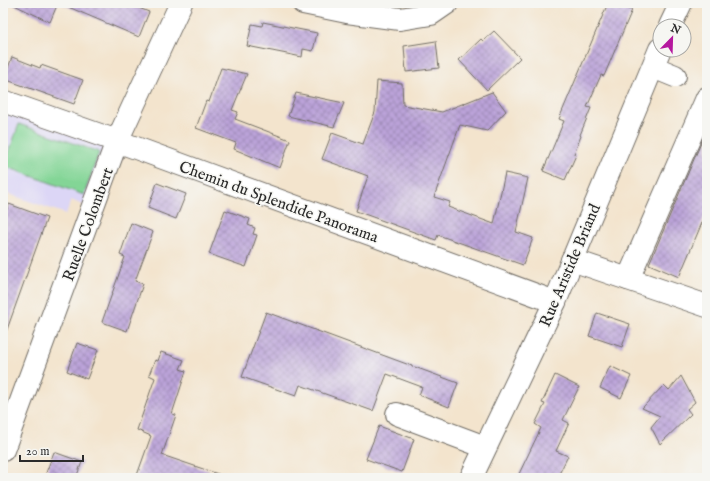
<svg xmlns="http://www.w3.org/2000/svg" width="710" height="481" font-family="'IM FELL English',serif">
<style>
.built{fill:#dcd6f6}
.pitch{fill:#83d596;stroke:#578060}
.building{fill:url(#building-cross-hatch)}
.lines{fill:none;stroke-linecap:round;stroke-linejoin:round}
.minor-casing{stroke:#716c64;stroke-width:24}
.minor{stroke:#fff;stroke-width:22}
.labels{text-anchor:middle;stroke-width:3;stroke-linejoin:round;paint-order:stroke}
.street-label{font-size:16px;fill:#2b2b2b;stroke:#f6f6f2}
</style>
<defs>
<pattern id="building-cross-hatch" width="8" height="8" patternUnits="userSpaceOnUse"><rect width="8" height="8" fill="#bba3d9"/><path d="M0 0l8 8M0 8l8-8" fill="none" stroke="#9885b0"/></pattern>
</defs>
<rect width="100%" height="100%" fill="#f6f6f2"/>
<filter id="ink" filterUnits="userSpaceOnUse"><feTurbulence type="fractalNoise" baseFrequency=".025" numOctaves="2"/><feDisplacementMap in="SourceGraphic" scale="8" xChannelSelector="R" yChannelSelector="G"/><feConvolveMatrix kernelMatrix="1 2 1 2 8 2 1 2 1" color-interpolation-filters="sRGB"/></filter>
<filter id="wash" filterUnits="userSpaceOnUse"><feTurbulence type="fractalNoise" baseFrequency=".012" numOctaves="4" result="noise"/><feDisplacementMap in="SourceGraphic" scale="16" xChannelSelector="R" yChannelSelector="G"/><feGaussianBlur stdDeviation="0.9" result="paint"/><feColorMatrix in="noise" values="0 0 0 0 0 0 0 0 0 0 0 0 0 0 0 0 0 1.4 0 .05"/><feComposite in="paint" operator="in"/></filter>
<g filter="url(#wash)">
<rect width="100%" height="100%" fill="#f3e4cd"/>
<path class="built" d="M 3,109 L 107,147 L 85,206 L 71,200 L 66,214 L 3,192 Z"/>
<path class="pitch" d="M 19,124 L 99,152 L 84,195 L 4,166 Z"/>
<g id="blocks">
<g class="building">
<path d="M 10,3 L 58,3 L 50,22 Z"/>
<path d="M 59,3 L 126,3 L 149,12 L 139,37 Z"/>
<path d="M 608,3 L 631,3 L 628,9 L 632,10 L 604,76 L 601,75 L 587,107 L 591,108 L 580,135 L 581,136 L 574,154 L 576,155 L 565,180 L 543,171 L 564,121 L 559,119 Z"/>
<path d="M 263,22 L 317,33 L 313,51 L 303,49 L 302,57 L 247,46 L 252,24 L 262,26 Z"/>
<path d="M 494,31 L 520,58 L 487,90 L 459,60 L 481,39 L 483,41 Z"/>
<path d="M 436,41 L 439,68 L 406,72 L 404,46 Z"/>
<path d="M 12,57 L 40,68 L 41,65 L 83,80 L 74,104 L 4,79 Z"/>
<path d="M 221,68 L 247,74 L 232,110 L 238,112 L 235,119 L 290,140 L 280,168 L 234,149 L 236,143 L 196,128 L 206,101 L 209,102 Z"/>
<path d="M 377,81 L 402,83 L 403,105 L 442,112 L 492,92 L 506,111 L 487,131 L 460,125 L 434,197 L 450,202 L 448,207 L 494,224 L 505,173 L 528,178 L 516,232 L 533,238 L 523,265 L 438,235 L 436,240 L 356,211 L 368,176 L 322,159 L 332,133 L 363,144 L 375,112 Z"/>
<path d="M 296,93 L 344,103 L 334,127 L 288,116 Z"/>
<path d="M 707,129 L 707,211 L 679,277 L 649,264 Z"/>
<path d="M 157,183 L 186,194 L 176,219 L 148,208 Z"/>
<path d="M 9,204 L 47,218 L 5,335 L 3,335 L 3,220 Z"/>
<path d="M 225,210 L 250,219 L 248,225 L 255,228 L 253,234 L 257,235 L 246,267 L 209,254 Z"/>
<path d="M 131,223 L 153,232 L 135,281 L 143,284 L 127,331 L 102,322 L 125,257 L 120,255 Z"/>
<path d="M 266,312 L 458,383 L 449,407 L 419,395 L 422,387 L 387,374 L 373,411 L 300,385 L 296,396 L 242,377 Z"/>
<path d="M 597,313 L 630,324 L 622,347 L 589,336 Z"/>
<path d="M 77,343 L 98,350 L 87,379 L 67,371 Z"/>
<path d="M 161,352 L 184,360 L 180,369 L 186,371 L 172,414 L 176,415 L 162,455 L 221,475 L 221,478 L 136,478 L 151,436 L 137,430 L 155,378 L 149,375 L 155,360 L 158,361 Z"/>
<path d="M 610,366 L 631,376 L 621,398 L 600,388 Z"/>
<path d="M 555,375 L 579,387 L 563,420 L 569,423 L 556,451 L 568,456 L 557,478 L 517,478 L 541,428 L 535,424 L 545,404 L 542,403 Z"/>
<path d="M 681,376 L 695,402 L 687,409 L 691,414 L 660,444 L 651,427 L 660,416 L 642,408 L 664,385 L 669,390 Z"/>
<path d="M 379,426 L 414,439 L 402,472 L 366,459 Z"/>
<path d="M 54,452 L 82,462 L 76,478 L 44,478 Z"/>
</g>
</g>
</g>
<g filter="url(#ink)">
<use href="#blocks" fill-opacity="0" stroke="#716c64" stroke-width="1"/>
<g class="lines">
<g class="minor-casing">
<g id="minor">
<path d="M 303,3 L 347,12 L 400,19 L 431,14 L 447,3"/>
<path d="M 670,26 L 681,3"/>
<path d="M 653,67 L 675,76"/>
<path d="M 3,101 L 117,141 L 555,302"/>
<path d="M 572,260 L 707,306"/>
<path d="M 628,279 L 707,98"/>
<path d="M 397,414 L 485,447"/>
<path d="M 3,450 L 117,141 L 181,3"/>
<path d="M 471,478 L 555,302 L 660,49"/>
</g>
</g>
<use href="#minor" class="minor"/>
</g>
</g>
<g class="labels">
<g class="street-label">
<text transform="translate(279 201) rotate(20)" y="6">Chemin du Splendide Panorama</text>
<text transform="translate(87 224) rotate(-70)" y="6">Ruelle Colombert</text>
<text transform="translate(569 265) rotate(-67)" y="6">Rue Aristide Briand</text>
</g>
</g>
<rect width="710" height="481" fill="none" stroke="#f6f6f2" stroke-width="16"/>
<g transform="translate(672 38) rotate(23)"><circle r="19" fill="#f6f6f2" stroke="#a5a5a2"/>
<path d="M0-3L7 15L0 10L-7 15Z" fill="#b5179e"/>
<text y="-6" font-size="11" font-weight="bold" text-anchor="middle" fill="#2b2b2b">N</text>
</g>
<path d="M20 455v6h63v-6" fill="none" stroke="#2b2b2b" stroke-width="2"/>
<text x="26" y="455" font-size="12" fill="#2b2b2b" stroke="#f6f6f2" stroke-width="3" paint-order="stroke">20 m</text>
</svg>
